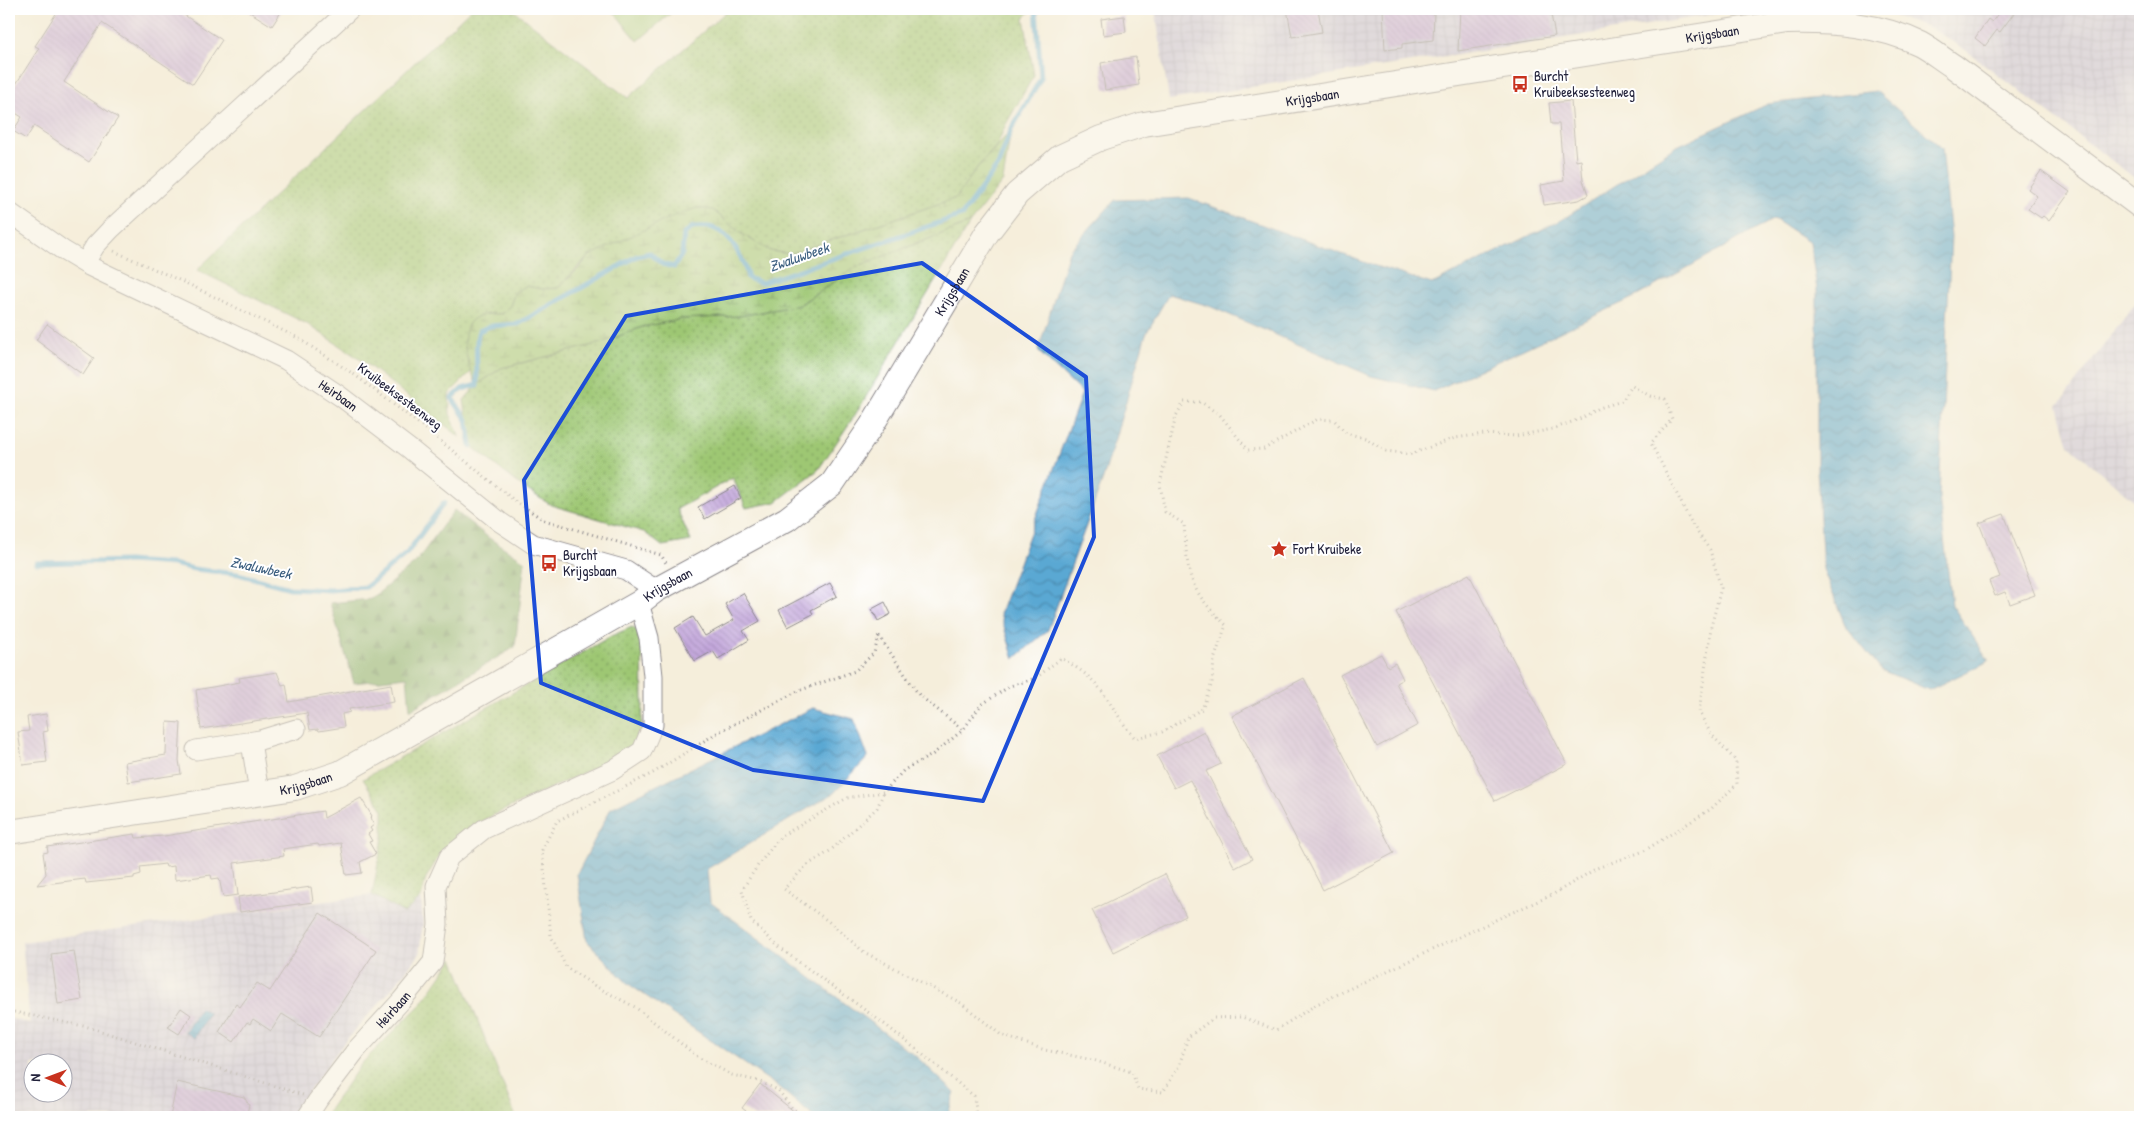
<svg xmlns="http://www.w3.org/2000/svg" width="2149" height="1126" font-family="'Patrick Hand',sans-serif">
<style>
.industrial{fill:url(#industrial-grid);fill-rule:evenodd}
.grass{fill:url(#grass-dots);stroke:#607457}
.forest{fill:url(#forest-firs);stroke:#506750}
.wetland{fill:url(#wetland-marsh);stroke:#607457}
.garden{fill:#9ec773;stroke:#607457}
.water{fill:url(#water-waves);stroke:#3e6587}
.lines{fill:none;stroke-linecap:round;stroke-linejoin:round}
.stream{stroke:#5aa8d3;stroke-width:5}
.building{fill:url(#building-back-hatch)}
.minor-casing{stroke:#8c888b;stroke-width:21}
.major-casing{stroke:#8c888b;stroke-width:26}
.path{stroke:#8c888b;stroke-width:3;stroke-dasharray:1 4;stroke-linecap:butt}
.minor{stroke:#fff;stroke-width:19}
.major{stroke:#fff;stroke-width:24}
.marked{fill:none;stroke:#1d4ed8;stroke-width:4;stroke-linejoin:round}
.labels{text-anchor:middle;stroke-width:4;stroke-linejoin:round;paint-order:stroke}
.street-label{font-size:14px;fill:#22223b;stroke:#fff}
.poi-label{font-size:14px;fill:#22223b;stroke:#fff;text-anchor:start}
.water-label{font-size:15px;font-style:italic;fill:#3b5e7f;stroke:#fff}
</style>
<defs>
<pattern id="industrial-grid" width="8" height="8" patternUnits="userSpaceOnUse" patternTransform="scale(1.25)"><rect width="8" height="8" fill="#c5c0db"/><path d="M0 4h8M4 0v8" fill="none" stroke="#a9a5bd"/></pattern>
<pattern id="grass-dots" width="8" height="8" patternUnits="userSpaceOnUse" patternTransform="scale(1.25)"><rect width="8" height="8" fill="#9ec773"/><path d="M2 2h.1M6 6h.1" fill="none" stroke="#80a160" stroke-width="1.8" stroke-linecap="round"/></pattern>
<pattern id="forest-firs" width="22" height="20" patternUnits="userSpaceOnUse" patternTransform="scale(1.25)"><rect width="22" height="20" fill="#7eac65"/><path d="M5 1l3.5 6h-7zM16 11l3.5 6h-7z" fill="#678c54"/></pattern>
<pattern id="wetland-marsh" width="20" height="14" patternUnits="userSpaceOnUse" patternTransform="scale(1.25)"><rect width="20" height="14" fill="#9ec773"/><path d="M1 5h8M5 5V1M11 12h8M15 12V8" fill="none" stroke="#80a160"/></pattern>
<pattern id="water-waves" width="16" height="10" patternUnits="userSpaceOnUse" patternTransform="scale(1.25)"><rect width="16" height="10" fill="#5aa8d3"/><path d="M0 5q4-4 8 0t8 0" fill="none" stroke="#4a88ac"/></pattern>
<pattern id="building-back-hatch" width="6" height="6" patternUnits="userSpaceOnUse" patternTransform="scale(1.25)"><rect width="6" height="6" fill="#c3a7db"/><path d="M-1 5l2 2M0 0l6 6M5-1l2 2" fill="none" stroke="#a78fbd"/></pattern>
</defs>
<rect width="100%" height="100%" fill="#fff"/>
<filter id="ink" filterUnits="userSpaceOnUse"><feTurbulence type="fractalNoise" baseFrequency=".02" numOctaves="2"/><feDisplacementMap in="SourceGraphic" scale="10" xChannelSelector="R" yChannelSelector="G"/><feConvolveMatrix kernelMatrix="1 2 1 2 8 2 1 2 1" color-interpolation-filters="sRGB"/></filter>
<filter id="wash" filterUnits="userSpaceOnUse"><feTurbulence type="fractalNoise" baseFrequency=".0096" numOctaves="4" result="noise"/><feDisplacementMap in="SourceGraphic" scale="20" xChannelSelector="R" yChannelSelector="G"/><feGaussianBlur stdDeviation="1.12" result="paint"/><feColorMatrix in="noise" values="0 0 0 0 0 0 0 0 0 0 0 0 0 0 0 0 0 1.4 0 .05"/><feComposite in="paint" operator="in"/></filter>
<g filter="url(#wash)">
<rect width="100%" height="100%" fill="#f5eedb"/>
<g class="industrial">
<path d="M 1155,9 L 1748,9 L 1169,100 Z"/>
<path d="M 1872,9 L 2140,9 L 2140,182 L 1964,49 L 1929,27 Z"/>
<path d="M 2140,297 L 2140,506 L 2069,445 L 2058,406 Z"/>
<path d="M 372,895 L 404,913 L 421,898 L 423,923 L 419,955 L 390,991 L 346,1040 L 302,1101 L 295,1117 L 9,1117 L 9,1018 L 30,1024 L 22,942 ZM 32,1064 L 62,1064 L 62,1094 L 32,1094 Z"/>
</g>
<g class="grass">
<path d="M 471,9 L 512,9 L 628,98 L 729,9 L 1033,9 L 1024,18 L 1034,75 L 1005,126 L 997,145 L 977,168 L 956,198 L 790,254 L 770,251 L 740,233 L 713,210 L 589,256 L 558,288 L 542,289 L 526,286 L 515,292 L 510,306 L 503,314 L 486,314 L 465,348 L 471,372 L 449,394 L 450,414 L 460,437 L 364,362 L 307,324 L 197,270 Z"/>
<path d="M 970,223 L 855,415 L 818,470 L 776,502 L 746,508 L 733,478 L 677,509 L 691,541 L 662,546 L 644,532 L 551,505 L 524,488 L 471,446 L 464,400 L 477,385 L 501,368 L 601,343 L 642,327 L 682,319 L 739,316 L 799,305 L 858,266 Z"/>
<path d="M 632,627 L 638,631 L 642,640 L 643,705 L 641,729 L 633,745 L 612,759 L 477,823 L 441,853 L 426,878 L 421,898 L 404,913 L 372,895 L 383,837 L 383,810 L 363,779 L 611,636 Z"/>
<path d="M 453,958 L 516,1117 L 324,1117 L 362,1063 L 421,1004 Z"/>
</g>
<path class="forest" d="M 454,510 L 489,538 L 525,561 L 515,647 L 410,710 L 407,677 L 354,683 L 330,603 L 371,599 L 416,562 Z"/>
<path class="wetland" d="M 1011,130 L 1003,181 L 970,223 L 858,266 L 799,305 L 739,316 L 682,319 L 642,327 L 601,343 L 501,368 L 477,385 C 469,370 455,329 475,318 C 484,313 493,314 503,314 L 510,306 L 515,292 L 526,286 L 542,289 L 558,288 L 579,268 L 589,256 L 678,214 L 697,208 L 713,210 L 740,233 L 770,251 L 790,254 L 956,198 L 977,168 Z"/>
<path class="garden" d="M 611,9 L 676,9 L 638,41 Z"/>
<g class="water">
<path d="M 1876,91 L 1942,148 L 1951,237 L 1939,497 L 1952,605 L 1989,661 L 1929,690 L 1881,670 L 1845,625 L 1823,569 L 1817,469 L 1817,290 L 1810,242 L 1774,219 L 1639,295 L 1434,391 L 1371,376 L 1209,306 L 1169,294 L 1146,334 L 1103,479 L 1048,630 L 1014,659 L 1000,614 L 1082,393 L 1038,351 L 1069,251 L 1115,200 L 1189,198 L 1369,264 L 1432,284 L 1563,219 L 1675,147 L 1768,104 Z"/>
<path d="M 813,708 L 854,719 L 868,757 L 834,793 L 707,869 L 710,902 L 918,1058 L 955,1093 L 947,1117 L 814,1117 L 777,1086 L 627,983 L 587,941 L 577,874 L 611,808 Z"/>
<path d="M 200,1008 L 209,1013 L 194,1038 L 185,1032 Z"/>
</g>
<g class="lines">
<g class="stream">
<path d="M 471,446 L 467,420 L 452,398 L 462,389 L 477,385 C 478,370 474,342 479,331 L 490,326 L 518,324 L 637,256 L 650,253 L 662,264 L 674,267 L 682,254 L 684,234 L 693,227 C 698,227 707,226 713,228 C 732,235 744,260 748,278 L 761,283 L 962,215 L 998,165 L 1011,130 L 1041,78 L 1036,9"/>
<path d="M 36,563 L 128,561 L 173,564 L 194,569 L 238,574 L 290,588 L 330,590 L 366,587 L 407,553 L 444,503"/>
</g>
</g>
<g id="blocks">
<g class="building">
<path d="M 59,9 L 175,9 L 222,40 L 193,84 L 102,23 L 64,82 L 118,118 L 89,162 L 34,126 L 26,139 L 13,131 L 22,117 L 9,109 L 9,95 L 39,48 L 35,46 Z"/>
<path d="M 245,9 L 283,9 L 272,26 Z"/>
<path d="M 1287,9 L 1318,9 L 1322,32 L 1292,37 Z"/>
<path d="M 1383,9 L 1432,9 L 1432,13 L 1434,13 L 1433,40 L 1402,44 L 1402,48 L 1385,50 Z"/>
<path d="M 1460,9 L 1550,9 L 1555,36 L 1458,51 Z"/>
<path d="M 2001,9 L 2017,9 L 2000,32 L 1997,30 L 1985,46 L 1975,38 L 1988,19 L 1992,22 Z"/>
<path d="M 1124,16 L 1126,32 L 1103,35 L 1101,19 Z"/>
<path d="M 1136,57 L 1139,85 L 1105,90 L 1101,63 Z"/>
<path d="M 1571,101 L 1576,161 L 1581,160 L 1583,180 L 1588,195 L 1579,200 L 1544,205 L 1541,185 L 1564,181 L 1559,124 L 1551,124 L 1549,103 Z"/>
<path d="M 2041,171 L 2070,192 L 2049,221 L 2043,216 L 2041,218 L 2028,209 L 2037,196 L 2028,189 Z"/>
<path d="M 47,324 L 94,358 L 83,375 L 36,340 Z"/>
<path d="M 735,486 L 741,498 L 705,519 L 698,507 Z"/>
<path d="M 2004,514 L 2035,595 L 2010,604 L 2005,592 L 1995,596 L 1989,581 L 2000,577 L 1979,523 Z"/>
<path d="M 1469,574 L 1567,764 L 1495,801 L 1396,612 Z"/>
<path d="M 830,583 L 837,596 L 811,610 L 813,614 L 788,627 L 779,610 Z"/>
<path d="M 743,593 L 760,621 L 743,631 L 749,640 L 718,659 L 713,651 L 695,661 L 675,628 L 693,617 L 705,636 L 734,620 L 725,604 Z"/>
<path d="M 885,602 L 891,614 L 878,621 L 872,609 Z"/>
<path d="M 1381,654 L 1388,667 L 1395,663 L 1403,679 L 1396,683 L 1418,725 L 1377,747 L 1340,675 Z"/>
<path d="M 277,672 L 282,685 L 286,684 L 289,702 L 391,684 L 394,702 L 349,709 L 350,712 L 342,714 L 344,727 L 319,731 L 318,729 L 310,730 L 307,713 L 201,729 L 196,690 L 240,682 L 239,678 Z"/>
<path d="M 1304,678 L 1394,853 L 1323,890 L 1232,716 Z"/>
<path d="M 46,714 L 48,731 L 43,732 L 47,762 L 23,765 L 18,732 L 29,731 L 27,717 Z"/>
<path d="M 167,722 L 181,723 L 179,760 L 181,774 L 128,782 L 125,762 L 166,755 Z"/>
<path d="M 1204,731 L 1221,764 L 1206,771 L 1252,859 L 1235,868 L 1190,780 L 1174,788 L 1157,756 Z"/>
<path d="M 361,798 L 372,816 L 370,818 L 374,825 L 370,828 L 372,831 L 368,834 L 372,841 L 369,842 L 376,854 L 360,862 L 362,873 L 346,875 L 341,843 L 319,846 L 318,844 L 283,849 L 284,856 L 234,863 L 238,895 L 223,897 L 219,878 L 212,879 L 211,875 L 175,880 L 174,866 L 166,867 L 165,864 L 140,867 L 141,874 L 134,876 L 134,878 L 86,883 L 85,879 L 37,885 L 46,874 L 43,853 L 48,852 L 47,847 L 135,834 L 136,838 L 164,836 L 323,811 L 324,818 Z"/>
<path d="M 1165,874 L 1186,916 L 1113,952 L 1092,910 Z"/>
<path d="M 311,887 L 313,902 L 240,912 L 238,897 Z"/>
<path d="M 320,913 L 376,950 L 319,1037 L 282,1014 L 271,1031 L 253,1019 L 250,1024 L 247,1022 L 234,1042 L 219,1032 L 236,1004 L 240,1007 L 257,983 L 270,991 Z"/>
<path d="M 74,951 L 82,1000 L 58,1004 L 51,954 Z"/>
<path d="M 181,1008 L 191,1015 L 179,1034 L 168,1027 Z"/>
<path d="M 177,1082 L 244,1097 L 249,1105 L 246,1117 L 170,1117 Z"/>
<path d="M 760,1084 L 801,1117 L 754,1117 L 742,1108 Z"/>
</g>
</g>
</g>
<g filter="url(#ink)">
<use href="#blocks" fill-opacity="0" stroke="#8c888b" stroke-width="1"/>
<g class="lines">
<g class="minor-casing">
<g id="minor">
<path id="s1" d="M 9,212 L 64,251 L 89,266 L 286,360 L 340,396 L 411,450 L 500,522 L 533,544 L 626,570 L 656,590"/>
<path d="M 85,263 L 95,246 L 111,229 L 350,9"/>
<path d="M 251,742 L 259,793"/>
<path d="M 196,750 L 260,740 L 296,729"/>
<path id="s2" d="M 307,1117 L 318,1100 L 357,1049 L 401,1001 L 433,962 L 438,924 L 436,886 L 449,857 L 484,829 L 613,770 L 642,751 L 653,725 L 653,676 L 649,638 L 639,603"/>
</g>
</g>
<g class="major-casing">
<g id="major">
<path id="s3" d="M 9,832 L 295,788 L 340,773 L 639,603 L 656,590 L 787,519 L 832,484 L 872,425 L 987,233 L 1017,194 L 1060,157 L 1101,138 L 1144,124 L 1787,22 C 1831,21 1879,24 1920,44 C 1931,50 1942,59 1953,66 L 2140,206"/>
</g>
</g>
<g class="path">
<path d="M 114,251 L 190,285 L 298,338 L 355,375 L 427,430 L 515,501 L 544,520 L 661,555 L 666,563"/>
<path d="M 879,636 L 919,695 L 963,730 L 981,705 L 1010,686 L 1036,678 L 1061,658 C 1073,665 1086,673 1096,684 C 1111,701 1120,722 1135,738 L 1162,732 L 1202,709 L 1212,683 L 1214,660 L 1226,625 C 1187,588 1188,575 1184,524 L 1165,512 L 1160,484 L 1176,416 L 1184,402 L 1201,402 L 1220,415 L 1248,450 L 1264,449 L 1318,419 L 1334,420 L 1346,433 L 1365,438 L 1386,451 L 1411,454 L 1455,438 L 1484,434 L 1516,436 L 1553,429 L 1582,418 L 1599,408 L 1622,401 L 1632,386 L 1650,396 L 1665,399 L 1672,419 L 1651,443 L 1693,526 L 1710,550 L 1721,588 L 1711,627 L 1699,712 L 1711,734 L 1736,761 L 1737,784 L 1711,809 L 1644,851 L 1597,868 L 1552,895 L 1506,915 L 1317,1004 L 1276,1030 L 1242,1017 L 1214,1018 L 1188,1037 L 1179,1066 L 1163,1092 L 1138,1089 L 1132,1072 L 1093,1060 L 1045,1050 L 1001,1035 L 961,1003 L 864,952 L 828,921 L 784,889 L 806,866 L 830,851 L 877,808 L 884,792 L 904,770 L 932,755 L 963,730"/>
<path d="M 883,792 L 847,798 L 781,836 L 758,865 L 742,890 L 751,921 L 781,949 L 887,1026 L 974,1096 L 977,1117"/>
<path d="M 9,1011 L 88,1027 L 303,1095"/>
<path d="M 803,1117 L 792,1108 L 778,1090 L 758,1081 L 732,1075 L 698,1057 L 635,1007 L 595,986 L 566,967 L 551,936 L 542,850 L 557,821 L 653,773 L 717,733 L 798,691 L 855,671 L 874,653 L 879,636"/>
</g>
<use href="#minor" class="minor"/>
<use href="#major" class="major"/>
</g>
</g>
<path d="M0 0H2149V1126H0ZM 922,263 L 1086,377 L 1094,537 L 983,801 L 753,770 L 541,683 L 524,480 L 626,316 Z" fill="#f5eedb" fill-opacity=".55" fill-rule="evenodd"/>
<path class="marked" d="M 922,263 L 1086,377 L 1094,537 L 983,801 L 753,770 L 541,683 L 524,480 L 626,316 Z"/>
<defs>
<g id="bus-bare" transform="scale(1.35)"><path d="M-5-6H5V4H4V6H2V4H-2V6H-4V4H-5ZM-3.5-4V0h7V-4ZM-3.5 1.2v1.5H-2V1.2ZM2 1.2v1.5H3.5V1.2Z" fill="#c8321e" stroke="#fff" stroke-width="2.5" paint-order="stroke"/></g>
<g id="sight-bare" transform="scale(1.35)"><path d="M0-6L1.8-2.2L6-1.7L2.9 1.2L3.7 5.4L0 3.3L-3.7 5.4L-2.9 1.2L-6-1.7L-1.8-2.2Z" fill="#c8321e" stroke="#fff" stroke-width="2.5" paint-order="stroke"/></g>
</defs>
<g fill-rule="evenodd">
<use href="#bus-bare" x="1520" y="84"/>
<use href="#sight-bare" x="1279" y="549"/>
<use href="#bus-bare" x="549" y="563"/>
</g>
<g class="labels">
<g class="street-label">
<text dy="5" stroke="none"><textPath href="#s3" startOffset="1975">Krijgsbaan</textPath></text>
<text dy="5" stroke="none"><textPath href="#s3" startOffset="1570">Krijgsbaan</textPath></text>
<text dy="5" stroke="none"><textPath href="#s3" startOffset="1135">Krijgsbaan</textPath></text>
<text dy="5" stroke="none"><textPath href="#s1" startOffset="378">Heirbaan</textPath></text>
<text transform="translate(400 396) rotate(37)" y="5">Kruibeeksesteenweg</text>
<text dy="5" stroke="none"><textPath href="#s3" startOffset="715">Krijgsbaan</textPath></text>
<text dy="5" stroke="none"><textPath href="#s3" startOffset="301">Krijgsbaan</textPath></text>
<text dy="5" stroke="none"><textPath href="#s2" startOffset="138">Heirbaan</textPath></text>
</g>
<g class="poi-label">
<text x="1534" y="81">Burcht<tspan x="1534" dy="16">Kruibeeksesteenweg</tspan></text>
<text x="1293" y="554">Fort Kruibeke</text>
<text x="563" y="560">Burcht<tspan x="563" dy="16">Krijgsbaan</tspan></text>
</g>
<g class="water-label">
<text transform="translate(799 257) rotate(-19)" y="5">Zwaluwbeek</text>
<text transform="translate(261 568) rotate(12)" y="5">Zwaluwbeek</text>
</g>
</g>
<rect width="2149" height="1126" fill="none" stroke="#fff" stroke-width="30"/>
<g transform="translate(48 1078) rotate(271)"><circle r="24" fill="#ffffff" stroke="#a7a7b1"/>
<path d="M0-4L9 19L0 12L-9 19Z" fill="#c8321e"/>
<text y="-8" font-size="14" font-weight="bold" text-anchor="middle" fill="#22223b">N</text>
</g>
</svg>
